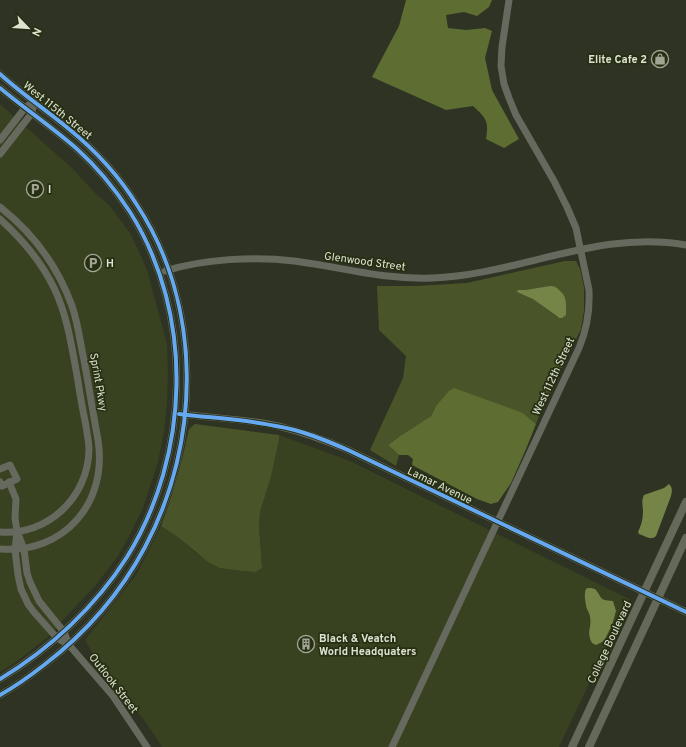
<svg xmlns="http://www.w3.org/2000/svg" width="686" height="747" font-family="Overpass,sans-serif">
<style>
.built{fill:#384120}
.green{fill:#495528}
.forest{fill:#5e6d32}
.water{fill:#748547}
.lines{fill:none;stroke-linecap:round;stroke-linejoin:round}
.minor{stroke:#65695e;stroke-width:7}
.major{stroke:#64695a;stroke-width:8}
.cycleway-casing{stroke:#272f13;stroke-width:6}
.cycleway{stroke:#66a8f1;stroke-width:4}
.labels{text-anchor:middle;stroke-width:3.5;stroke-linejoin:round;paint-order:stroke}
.poi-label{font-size:11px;font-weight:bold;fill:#dde3d1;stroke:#272f13;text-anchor:start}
.street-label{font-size:11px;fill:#dde3d1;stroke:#272f13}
</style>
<rect width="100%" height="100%" fill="#2e3323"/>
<g class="built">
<path d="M 0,104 L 73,169 L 96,194 L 109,205 L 130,233 L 141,256 L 148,273 L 167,344 L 168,374 L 167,402 L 164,432 L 158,462 L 143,508 L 127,540 L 118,556 L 95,586 L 63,620 L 53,633 L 16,662 L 0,672 Z"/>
<path d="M 279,435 L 350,461 L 629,599 L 559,747 L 162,747 L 147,724 L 96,659 L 85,640 L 136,575 L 161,526 L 179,538 L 195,552 L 220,568 L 242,571 L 256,572 L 262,568 L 259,526 L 260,512 L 271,477 L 279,441 Z"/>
</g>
<g class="green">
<path d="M 565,261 L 576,261 L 580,269 L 584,287 L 584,310 L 581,329 L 563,365 L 555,384 L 541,410 L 536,424 L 523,413 L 436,406 L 431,416 L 400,436 L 388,445 L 399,455 L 396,466 L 370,450 L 403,378 L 406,356 L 379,330 L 377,286 L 417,286 L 467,283 Z"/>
<path d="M 195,424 L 279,435 L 279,440 L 271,477 L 260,512 L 259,526 L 262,568 L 256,572 L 242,571 L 220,568 L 208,562 L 179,538 L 161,526 C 173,495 182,462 189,429 Z"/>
</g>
<g class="forest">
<path d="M 406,0 L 492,0 L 489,7 L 477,16 L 464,12 L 446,15 L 448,28 L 466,30 L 485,28 L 492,31 L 485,58 L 492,90 L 519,139 L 504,148 L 486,139 C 489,121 486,118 473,106 L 446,110 L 372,77 L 399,26 Z"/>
<path d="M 454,388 L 523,413 L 536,424 L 526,449 L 511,483 L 498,502 L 491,504 L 477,499 L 412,465 L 413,459 L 408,455 L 399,455 L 388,445 L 400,436 L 431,416 L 436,406 L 449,391 Z"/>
</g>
<g class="water">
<path d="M 550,286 C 555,286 556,287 559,290 C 567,296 566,303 566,312 L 566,315 L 562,318 L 559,318 L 557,316 L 533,299 L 517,292 L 518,290 L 526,290 Z"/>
<path d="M 669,484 C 673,488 672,491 671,496 L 656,536 C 651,541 645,536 639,534 L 638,532 C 641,526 643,519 643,512 C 643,505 641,501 644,495 L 664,488 Z"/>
<path d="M 588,588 L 591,588 L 595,589 C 603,598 598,600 613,601 L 616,611 L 612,625 L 604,641 L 596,645 L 592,643 C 586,631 592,628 590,617 C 590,613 586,609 586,605 C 585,600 584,593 586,589 Z"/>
</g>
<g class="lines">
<g class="minor">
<path d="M 0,74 C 22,94 46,110 69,129 C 96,151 119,176 137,205 C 203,306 201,442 145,547 C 120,594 86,633 44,665 C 30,676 16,686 0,695"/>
<path d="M 0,88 C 25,109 52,127 77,149 C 97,167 115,189 130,212 C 195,315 190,455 127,557 C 96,606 50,649 0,679"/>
<path d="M 0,140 L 25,108 L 29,105"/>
<path d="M 0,154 L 32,113 L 34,101"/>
<path d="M 0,207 C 33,233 58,267 72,306 C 78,323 80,342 84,360 C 89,387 93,413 98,440 C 108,503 64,554 0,549"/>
<path d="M 0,219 C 22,239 41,261 54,288 C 68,317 72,349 78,381 C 80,396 83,411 86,426 C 87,434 89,442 89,450 C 88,497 48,536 0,532"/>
<path d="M 165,271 C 203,259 255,256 294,261 C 341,267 384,280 432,278 C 518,275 599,229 686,245"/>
<path d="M 181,414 C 213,418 247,419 278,426 C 303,432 325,440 348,450 L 686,612"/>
<path d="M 0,469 L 10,465 L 17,479 L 2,486 L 0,482"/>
<path d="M 9,482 L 16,499 L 15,518 L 17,531 L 24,549 L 27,573 L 30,582 L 39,601 L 64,632 L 69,645"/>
<path d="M 17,531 L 15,550 L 18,575 L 21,589 L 28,604 L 33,611 L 57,638 L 69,645 L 113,696 L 147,747"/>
<path d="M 392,747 L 579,348 C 587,329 590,311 589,290 L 576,228 L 567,207 L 554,181 L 516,115 L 509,98 L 504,84 L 501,66 L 502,47 L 509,0"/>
</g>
<g class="major">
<path d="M 572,747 L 686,502"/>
<path d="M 589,747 L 686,538"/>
</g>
<g class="cycleway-casing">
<g id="cycleway">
<path d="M 0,74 C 22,94 46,110 69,129 C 96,151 119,176 137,205 C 203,306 201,442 145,547 C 120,594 86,633 44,665 C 30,676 16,686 0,695"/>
<path d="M 0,88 C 25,109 52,127 77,149 C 97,167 115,189 130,212 C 195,315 190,455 127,557 C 96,606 50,649 0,679"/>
<path d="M 179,414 C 211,418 244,419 276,426 C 301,430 325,440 348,450 L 686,612"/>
</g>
</g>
<use href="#cycleway" class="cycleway"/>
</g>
<defs>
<g id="shop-ring" transform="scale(0.9)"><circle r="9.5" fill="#272f13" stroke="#a0a594" stroke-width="1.5"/><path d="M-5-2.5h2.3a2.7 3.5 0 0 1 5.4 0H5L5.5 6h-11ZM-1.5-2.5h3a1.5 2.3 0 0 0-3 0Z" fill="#a0a594"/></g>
<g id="parking-ring" transform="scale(0.9)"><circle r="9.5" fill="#272f13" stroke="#a0a594" stroke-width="1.5"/><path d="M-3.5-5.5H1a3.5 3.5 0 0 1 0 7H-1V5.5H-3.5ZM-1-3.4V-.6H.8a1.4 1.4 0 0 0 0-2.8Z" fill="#a0a594"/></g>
<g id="building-ring" transform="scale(0.9)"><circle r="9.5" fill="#272f13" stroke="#a0a594" stroke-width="1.5"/><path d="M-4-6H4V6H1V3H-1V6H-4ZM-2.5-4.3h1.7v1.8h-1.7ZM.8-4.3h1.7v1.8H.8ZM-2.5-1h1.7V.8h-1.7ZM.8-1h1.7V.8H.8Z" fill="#a0a594"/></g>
</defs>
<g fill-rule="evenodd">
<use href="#shop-ring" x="660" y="59"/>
<use href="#parking-ring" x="35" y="189"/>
<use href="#parking-ring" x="93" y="263"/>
<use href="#building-ring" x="306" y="644"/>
</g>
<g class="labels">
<g class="poi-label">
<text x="647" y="63" text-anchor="end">Elite Cafe 2</text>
<text x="48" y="193">I</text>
<text x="106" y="267">H</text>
<text x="319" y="642">Black &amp; Veatch<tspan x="319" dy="13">World Headquaters</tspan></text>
</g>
<g class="street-label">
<text transform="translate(58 110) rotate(39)" y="4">West 115th Street</text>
<text transform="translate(365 261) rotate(8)" y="4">Glenwood Street</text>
<text transform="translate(553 376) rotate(-65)" y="4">West 112th Street</text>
<text transform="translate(99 382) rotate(80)" y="4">Sprint Pkwy</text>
<text transform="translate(440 485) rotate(26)" y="4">Lamar Avenue</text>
<text transform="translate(609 642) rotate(-65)" y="4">College Boulevard</text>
<text transform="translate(114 683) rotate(52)" y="4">Outlook Street</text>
</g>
</g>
<g transform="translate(28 28) rotate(115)" stroke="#272f13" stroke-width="3" paint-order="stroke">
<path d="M0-3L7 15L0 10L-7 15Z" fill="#dde3d1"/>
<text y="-6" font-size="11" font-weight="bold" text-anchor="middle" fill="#dde3d1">N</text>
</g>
</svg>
